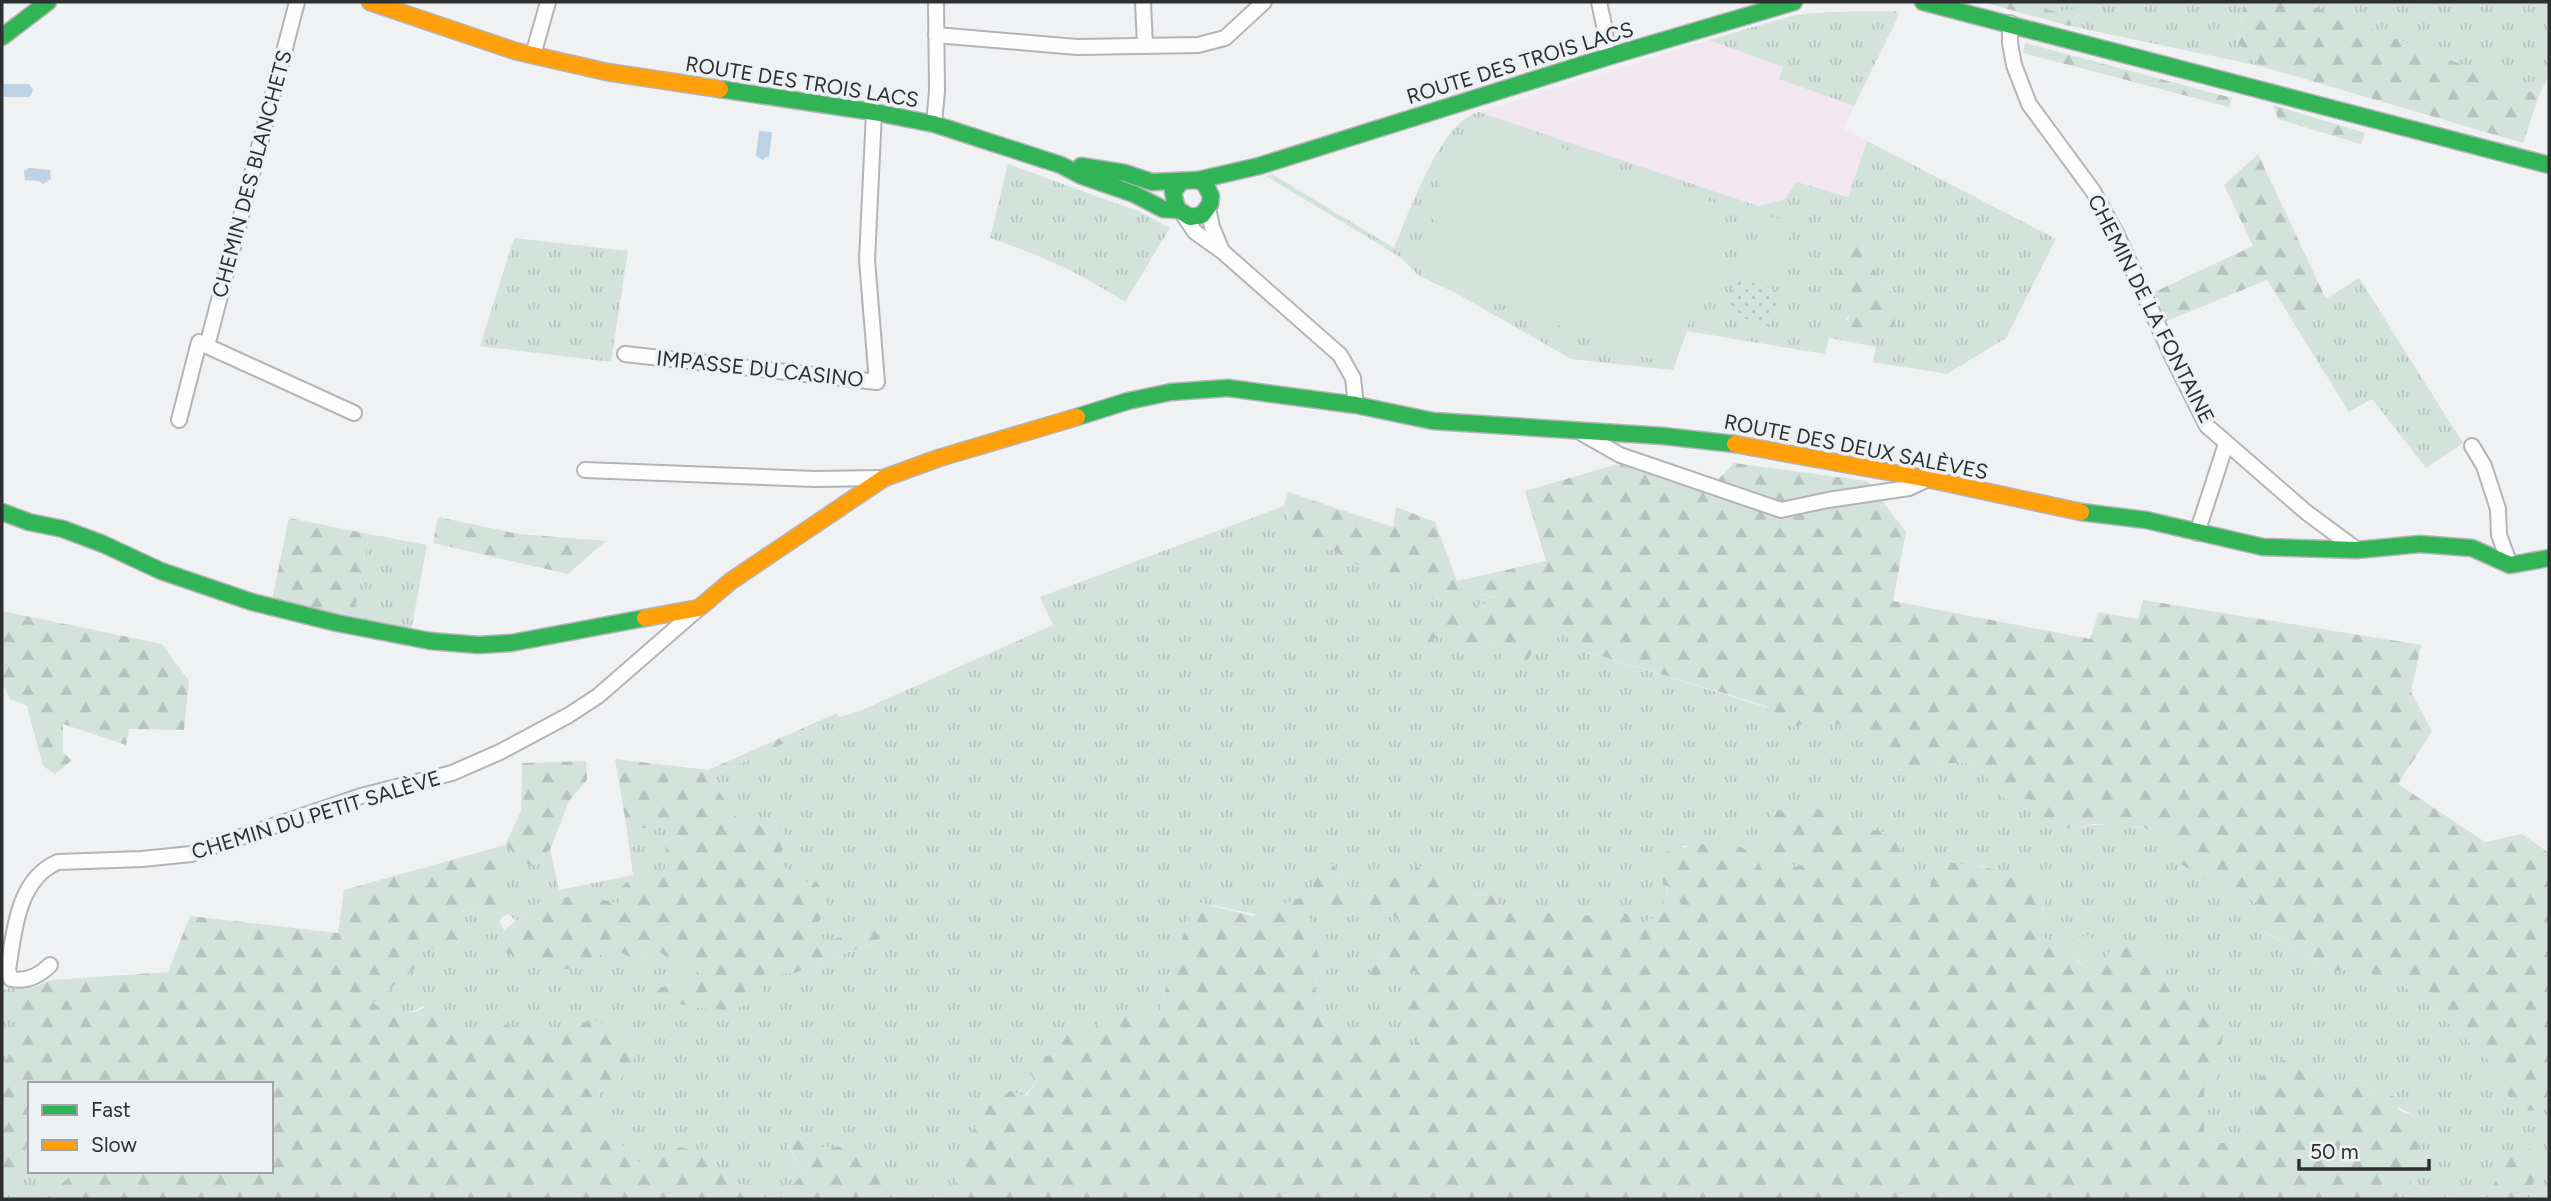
<svg xmlns="http://www.w3.org/2000/svg" width="2551" height="1201" font-family="Figtree,sans-serif">
<style>
.education{fill:#f3e7ef}
.grass{fill:url(#grass-tufts);fill-rule:evenodd}
.forest{fill:url(#forest-firs)}
.park{fill:url(#park-dots)}
.pitch{fill:#d4e2dc}
.water{fill:#bdd2e4}
.lines{fill:none;stroke-linecap:round;stroke-linejoin:round}
.street-casing{stroke:#b4b4b6;stroke-width:18}
.fast-casing{stroke:#b4b4b6;stroke-width:19}
.slow-casing{stroke:#b4b4b6;stroke-width:19}
.street{stroke:#fdfdfd;stroke-width:14}
.fast{stroke:#30b455;stroke-width:16}
.slow{stroke:#ff9f0a;stroke-width:16}
.labels{text-anchor:middle;stroke-width:7;stroke-linejoin:round;paint-order:stroke}
.street-label{font-size:21px;fill:#2e2f31;stroke:#eef1f4}
</style>
<defs>
<pattern id="grass-tufts" width="24" height="20" patternUnits="userSpaceOnUse" patternTransform="scale(1.75)"><rect width="24" height="20" fill="#d4e2dc"/><path d="M3 7l-1-3M5 7V3M7 7l1-3M15 17l-1-3M17 17v-4M19 17l1-3" fill="none" stroke="#b6c2bd"/></pattern>
<pattern id="forest-firs" width="22" height="20" patternUnits="userSpaceOnUse" patternTransform="scale(1.75)"><rect width="22" height="20" fill="#d4e2dc"/><path d="M5 1l3.5 6h-7zM16 11l3.5 6h-7z" fill="#b6c2bd"/></pattern>
<pattern id="park-dots" width="8" height="8" patternUnits="userSpaceOnUse" patternTransform="scale(1.75)"><rect width="8" height="8" fill="#d4e2dc"/><path d="M2 2h.1M6 6h.1" fill="none" stroke="#b6c2bd" stroke-width="1.8" stroke-linecap="round"/></pattern>
</defs>
<rect width="100%" height="100%" fill="#eff1f3"/>
<path class="education" d="M 1709,40 L 1783,67 L 1780,79 L 1854,106 L 1843,128 L 1867,141 L 1848,197 L 1785,199 L 1758,206 L 1479,112 Z"/>
<g class="grass">
<path d="M 2031,2 L 2252,2 L 2243,7 L 2238,42 L 2260,66 L 2070,26 L 2079,14 C 2061,13 2045,13 2031,2 Z"/>
<path d="M 2303,2 L 2549,2 L 2549,76 L 2539,95 Z"/>
<path d="M 1896,11 L 1899,15 L 1854,106 L 1779,79 L 1783,67 L 1709,40 L 1795,15 L 1830,12 Z"/>
<path d="M 1479,112 L 1758,206 L 1785,199 L 1797,182 L 1848,197 L 1867,141 L 2056,239 L 2006,338 L 1947,374 L 1873,362 L 1876,347 L 1829,338 L 1825,354 L 1687,331 L 1673,370 L 1571,359 L 1456,293 L 1419,276 L 1400,257 L 1266,176 L 1272,174 L 1277,177 L 1394,248 C 1409,213 1441,120 1479,112 ZM 1855,230 L 1878,277 L 1893,294 L 1846,321 L 1853,305 Z"/>
<path d="M 1008,164 L 1138,211 L 1170,228 L 1125,302 C 1078,272 1043,256 990,238 Z"/>
<path d="M 514,238 L 628,251 L 611,362 L 480,346 Z"/>
<path d="M 2359,278 L 2463,443 L 2426,468 L 2372,399 L 2349,412 L 2292,320 Z"/>
<path d="M 1284,506 L 1295,541 L 1322,544 L 1382,580 L 1430,580 L 1499,599 L 1441,619 L 1443,629 L 1450,629 L 1462,644 L 1498,641 L 1563,627 L 1574,648 L 1766,707 L 1794,727 L 1821,719 L 1870,735 L 1898,770 L 1933,764 L 1979,762 L 1985,775 L 2030,799 L 2065,829 C 2102,822 2142,821 2176,841 C 2190,849 2212,878 2225,891 L 2243,889 L 2265,912 L 2265,932 L 2333,972 L 2352,968 L 2396,981 L 2426,1002 L 2494,1065 L 2502,1090 L 2536,1111 L 2549,1094 L 2549,1199 L 2525,1199 L 2533,1186 L 2507,1155 L 2487,1199 L 2396,1199 L 2410,1186 L 2418,1118 L 2374,1094 L 2360,1080 L 2336,1082 L 2310,1065 L 2284,1060 L 2272,1065 L 2263,1099 L 2241,1144 L 2204,1142 L 2204,1091 L 2217,1076 L 2216,1017 L 2166,986 L 2103,969 L 2095,971 L 2078,962 L 2076,947 L 2057,944 L 2038,934 L 2046,897 L 1982,866 L 1972,866 L 1931,877 L 1931,892 L 1910,891 L 1897,837 L 1877,830 L 1860,831 L 1851,820 L 1805,809 L 1795,816 L 1782,810 L 1790,838 L 1811,853 L 1808,862 L 1798,867 L 1786,863 L 1787,846 L 1773,870 L 1763,870 C 1741,837 1718,845 1683,846 L 1662,876 C 1668,886 1670,891 1663,901 L 1665,906 L 1670,907 L 1678,899 L 1681,904 L 1676,913 L 1663,912 L 1641,925 L 1581,915 L 1574,908 L 1563,913 L 1507,913 L 1492,895 L 1463,896 L 1460,888 L 1412,874 L 1376,876 L 1379,894 L 1344,885 L 1333,864 L 1317,896 L 1340,915 L 1351,914 L 1362,908 L 1391,913 L 1408,930 L 1405,940 L 1393,939 L 1370,968 L 1371,975 L 1395,966 L 1415,971 L 1423,982 L 1408,1006 L 1433,1028 L 1413,1048 L 1376,1034 L 1358,1034 L 1323,1022 L 1315,987 L 1319,960 L 1313,926 L 1196,902 L 1171,967 L 1158,1018 L 1120,1010 L 1100,1031 L 1057,1054 L 1045,1056 L 1029,1073 L 1037,1082 L 958,1167 L 954,1199 L 875,1199 L 886,1186 L 844,1147 L 813,1147 L 793,1133 L 787,1146 L 805,1172 L 778,1199 L 760,1199 L 763,1190 L 730,1182 L 711,1158 L 657,1156 L 635,1163 L 616,1138 L 596,1123 L 600,1087 L 565,1034 L 547,1042 L 504,1024 L 456,1036 L 423,1006 C 407,1018 388,1011 371,1003 L 421,964 L 415,947 L 469,944 L 463,909 L 467,904 L 491,912 L 483,886 L 500,861 L 505,845 L 531,867 L 550,850 L 559,890 L 633,875 L 627,830 L 666,826 L 665,869 L 620,904 L 575,895 L 539,904 L 516,921 L 509,914 L 503,916 L 499,921 L 504,930 L 499,948 L 571,969 L 613,949 L 638,961 L 656,951 L 705,975 L 659,988 L 654,996 L 779,973 L 796,973 L 806,967 L 872,944 L 882,938 L 802,947 L 795,881 L 777,858 L 789,840 L 783,831 L 737,818 L 710,778 L 840,717 L 862,710 L 1053,625 L 1040,597 Z"/>
<path d="M 369,534 L 427,545 L 411,631 L 353,620 Z"/>
<path d="M 15,987 L 34,987 L 12,1003 L 23,1026 L 21,1046 L 2,1063 L 2,990 Z"/>
<path d="M 30,1153 L 30,1171 L 67,1171 L 68,1178 L 46,1199 L 2,1199 L 2,1190 L 18,1182 Z"/>
</g>
<g class="forest">
<path d="M 1982,2 C 1994,2 2023,0 2032,2 C 2053,11 2050,14 2074,9 L 2079,13 L 2070,26 Z"/>
<path d="M 2252,2 L 2303,2 L 2539,95 L 2523,143 L 2260,66 L 2238,43 L 2243,7 Z"/>
<path d="M 2025,43 L 2232,98 L 2229,107 L 2023,53 Z"/>
<path d="M 2273,105 L 2365,133 L 2361,144 L 2278,119 Z"/>
<path d="M 2258,154 L 2326,299 L 2292,320 L 2267,280 L 2164,322 L 2150,294 L 2253,246 L 2224,185 Z"/>
<path d="M 1848,227 L 1855,230 L 1878,277 L 1893,294 L 1897,310 L 1892,330 L 1877,335 L 1850,334 C 1845,315 1853,311 1852,291 L 1837,282 Z"/>
<path d="M 1734,463 L 1867,481 L 1906,532 L 1893,601 L 2090,639 L 2099,612 L 2138,619 L 2143,600 L 2421,645 L 2411,692 L 2432,731 L 2398,784 L 2485,842 L 2522,834 L 2549,853 L 2549,1094 L 2536,1111 L 2523,1110 L 2502,1090 L 2494,1065 L 2426,1002 L 2396,981 L 2352,968 L 2333,972 L 2264,931 L 2265,912 L 2243,889 L 2225,892 L 2178,862 L 2177,841 L 2142,827 L 2094,824 L 2065,829 L 2035,818 L 2030,799 L 2005,799 L 1985,775 L 1979,762 L 1933,764 L 1898,770 L 1872,752 L 1870,735 L 1821,719 L 1794,727 L 1774,723 L 1766,706 L 1574,648 L 1563,627 L 1543,633 L 1522,670 L 1504,663 L 1498,641 L 1462,644 L 1450,630 L 1443,629 L 1428,646 L 1413,639 L 1426,617 L 1441,619 L 1498,598 L 1461,589 L 1428,600 L 1420,593 L 1429,580 L 1382,580 L 1322,544 L 1295,541 L 1284,506 L 1288,492 L 1393,527 L 1396,507 L 1435,522 L 1457,581 L 1546,561 L 1525,491 L 1618,464 L 1705,493 Z"/>
<path d="M 438,517 L 519,534 L 606,541 L 568,574 L 433,543 Z"/>
<path d="M 289,518 L 369,534 L 353,620 L 272,600 Z"/>
<path d="M 2,611 L 162,644 L 189,681 L 184,730 L 129,729 L 126,745 L 63,724 L 63,752 L 72,760 L 55,774 L 43,766 L 27,706 L 10,699 L 2,683 Z"/>
<path d="M 837,713 L 840,717 L 710,778 L 737,818 L 783,831 L 789,840 L 777,858 L 795,881 L 817,882 L 829,906 L 803,947 L 873,929 L 882,938 L 871,944 L 806,967 L 796,973 L 767,975 C 765,981 764,991 759,996 C 735,1022 682,1005 653,996 L 659,988 L 704,975 L 656,951 L 638,961 L 613,949 L 571,969 L 537,968 L 499,948 L 504,930 L 539,904 L 575,895 L 619,903 L 617,891 L 634,876 L 665,869 L 666,826 L 627,830 L 615,759 L 708,770 Z"/>
<path d="M 586,761 L 587,780 L 569,801 L 550,850 L 531,867 L 505,845 L 500,861 L 510,874 L 484,886 L 497,892 L 501,905 L 491,912 L 468,904 L 463,909 L 469,944 L 463,951 L 416,947 L 422,963 L 372,1003 C 384,1009 398,1015 413,1012 C 421,1011 423,1006 435,1005 L 456,1036 L 504,1024 L 547,1042 L 591,1019 L 615,1028 L 635,1057 L 620,1080 L 600,1087 L 596,1123 L 616,1138 L 635,1163 L 681,1147 L 711,1158 L 730,1182 L 763,1190 L 760,1199 L 46,1199 L 68,1178 L 67,1171 L 271,1171 L 271,1084 L 30,1084 L 30,1153 L 18,1182 L 2,1190 L 2,1063 L 21,1046 L 23,1026 L 11,1003 L 34,987 L 52,980 L 168,972 L 190,916 L 338,933 L 344,890 L 505,845 L 521,811 L 522,763 Z"/>
<path d="M 1815,808 L 1851,820 L 1860,831 L 1877,830 L 1897,837 L 1910,891 L 1930,891 L 1931,877 L 1937,864 C 1957,859 2023,873 2039,887 C 2042,890 2043,893 2046,896 L 2038,934 L 2057,944 L 2089,935 L 2096,942 L 2077,947 L 2077,962 L 2095,971 L 2103,969 L 2110,950 L 2128,946 L 2158,952 L 2166,986 L 2216,1017 L 2223,1033 L 2217,1076 L 2204,1091 L 2204,1142 L 2241,1144 L 2263,1099 L 2258,1082 L 2272,1065 L 2284,1060 L 2310,1065 L 2336,1082 L 2360,1080 L 2374,1094 L 2393,1096 L 2399,1110 L 2418,1118 L 2420,1141 L 2410,1186 L 2396,1199 L 954,1199 L 958,1167 L 980,1113 L 1010,1091 L 1026,1096 L 1037,1082 L 1029,1073 L 1045,1056 L 1057,1054 L 1061,1042 L 1075,1027 L 1099,1031 L 1097,1019 L 1120,1010 L 1158,1018 L 1171,967 L 1196,902 L 1253,916 L 1302,897 L 1313,926 L 1319,960 L 1315,987 L 1323,1022 L 1358,1034 L 1376,1034 L 1413,1047 L 1432,1028 L 1408,1016 L 1408,1006 L 1422,981 L 1415,971 L 1404,974 L 1395,966 L 1384,976 L 1370,975 L 1370,968 L 1393,939 L 1405,940 L 1408,930 L 1391,913 L 1362,908 L 1351,914 L 1340,915 C 1318,897 1306,894 1318,863 L 1333,864 L 1344,885 L 1378,894 L 1376,876 L 1387,869 L 1412,874 L 1417,867 L 1440,868 L 1451,877 L 1465,878 L 1466,884 L 1460,888 L 1463,896 L 1492,895 L 1507,913 L 1563,913 L 1574,908 C 1588,922 1601,914 1616,906 L 1641,925 L 1663,912 L 1676,913 L 1681,904 L 1678,900 L 1670,908 L 1665,906 L 1663,901 L 1667,895 L 1668,886 L 1663,885 L 1662,876 L 1654,870 L 1660,854 C 1686,845 1732,835 1754,855 C 1757,859 1760,866 1763,870 L 1772,870 L 1764,853 L 1767,842 L 1779,839 L 1787,845 L 1786,863 L 1798,867 L 1808,862 L 1810,853 L 1790,838 L 1769,812 L 1782,810 L 1795,816 L 1805,809 Z"/>
<path d="M 793,1133 L 813,1147 L 844,1147 L 860,1138 L 886,1187 L 875,1199 L 778,1199 L 805,1172 L 787,1145 Z"/>
<path d="M 2531,1149 L 2538,1158 L 2533,1186 L 2525,1199 L 2487,1199 L 2507,1155 Z"/>
</g>
<path class="park" d="M 1737,277 L 1780,292 L 1769,326 L 1726,313 Z"/>
<g class="pitch">
<path d="M 1474,117 L 1726,207 L 1728,211 L 1710,263 L 1718,266 L 1701,314 L 1693,312 L 1675,360 L 1667,365 L 1424,276 L 1421,271 L 1438,221 L 1431,218 L 1447,159 L 1458,162 Z"/>
<path d="M 1764,214 L 1794,224 L 1774,285 L 1744,275 Z"/>
</g>
<g class="water">
<path d="M 29,84 L 33,90 L 30,97 L 4,97 L 3,84 Z"/>
<path d="M 759,131 L 772,132 L 769,157 L 766,157 L 763,160 L 756,156 Z"/>
<path d="M 29,168 L 50,170 L 51,179 L 43,184 L 39,181 L 25,180 L 24,171 Z"/>
</g>
<g class="lines">
<g class="street-casing">
<g id="street">
<path d="M 1143,2 L 1145,46"/>
<path d="M 1599,2 L 1605,30 L 1607,57"/>
<path d="M 2010,23 L 2010,43 L 2014,65 L 2029,104 L 2093,191 L 2117,235 L 2172,356 L 2207,426 L 2306,512 L 2356,549"/>
<path d="M 936,35 L 1077,47 L 1198,45 L 1225,38 L 1264,2"/>
<path d="M 533,55 L 548,2"/>
<path d="M 934,124 L 937,91 L 936,2"/>
<path d="M 1208,208 L 1212,227 L 1222,251"/>
<path d="M 1184,216 L 1195,232 L 1223,252 L 1340,355 L 1353,378 L 1356,405"/>
<path d="M 207,346 L 354,413"/>
<path d="M 625,354 L 877,382 L 867,260 L 874,112"/>
<path d="M 179,420 L 199,342 L 207,346 L 297,2"/>
<path d="M 1583,434 L 1620,455 L 1781,510 L 1828,500 L 1909,488 L 1928,479"/>
<path d="M 2472,446 L 2484,466 L 2498,509 L 2499,535 L 2510,565"/>
<path d="M 585,470 L 815,479 L 883,478"/>
<path d="M 2197,533 L 2226,444"/>
<path d="M 50,965 C 39,976 26,982 11,979 L 8,970 C 14,933 17,879 58,862 L 142,859 L 191,854 L 361,796 L 452,773 L 500,752 L 569,715 L 598,696 L 698,609"/>
</g>
</g>
<g class="fast-casing">
<g id="fast">
<path d="M 1923,2 L 2549,165"/>
<path d="M 2,37 L 48,2"/>
<path d="M 720,89 L 874,112 L 934,124 L 1061,165 L 1082,176 L 1134,194 L 1163,209 L 1177,210"/>
<path d="M 1081,166 L 1125,173 L 1152,182 L 1198,180 L 1205,184 L 1211,196 L 1210,204 L 1202,215 L 1190,217 L 1177,209 L 1173,192 L 1182,181"/>
<path d="M 1198,180 L 1259,166 L 1607,57 L 1794,2"/>
<path d="M 1077,417 L 1128,401 L 1171,392 L 1228,388 L 1356,405 L 1433,421 L 1663,436 L 1735,444"/>
<path d="M 2,512 L 29,522 L 63,529 L 103,544 L 161,571 L 252,602 L 337,623 L 430,641 L 478,645 L 511,643 L 645,618"/>
<path d="M 2081,512 L 2146,520 L 2263,547 L 2357,550 L 2420,544 L 2472,548 L 2510,565 L 2549,558"/>
</g>
</g>
<g class="slow-casing">
<g id="slow">
<path d="M 370,2 L 515,51 L 607,72 L 720,89"/>
<path d="M 1735,444 L 1928,479 L 2081,512"/>
<path d="M 645,618 L 699,608 L 731,581 L 884,478 L 939,458 L 1077,417"/>
</g>
</g>
<use href="#street" class="street"/>
<use href="#fast" class="fast"/>
<use href="#slow" class="slow"/>
</g>
<g class="labels">
<g class="street-label">
<text transform="translate(1520 63) rotate(-17)" y="7">ROUTE DES TROIS LACS</text>
<text transform="translate(802 82) rotate(9)" y="7">ROUTE DES TROIS LACS</text>
<text transform="translate(252 174) rotate(-75)" y="7">CHEMIN DES BLANCHETS</text>
<text transform="translate(2151 309) rotate(63)" y="7">CHEMIN DE LA FONTAINE</text>
<text transform="translate(760 369) rotate(6)" y="7">IMPASSE DU CASINO</text>
<text transform="translate(1856 447) rotate(11)" y="7">ROUTE DES DEUX SALÈVES</text>
<text transform="translate(316 815) rotate(-17)" y="7">CHEMIN DU PETIT SALÈVE</text>
</g>
</g>
<rect width="2551" height="1201" fill="none" stroke="#2e2f31" stroke-width="7"/>
<rect x="28" y="1082" width="245" height="91" fill="#eef1f4" stroke="#a1a3a6" stroke-width="2"/>
<rect x="42" y="1105" width="35" height="10" fill="#30b455" stroke="#a1a3a6" stroke-width="2"/>
<text x="91" y="1117" font-size="21" fill="#2e2f31">Fast</text>
<rect x="42" y="1140" width="35" height="10" fill="#ff9f0a" stroke="#a1a3a6" stroke-width="2"/>
<text x="91" y="1152" font-size="21" fill="#2e2f31">Slow</text>
<path d="M2299 1159v10h130v-10" fill="none" stroke="#2e2f31" stroke-width="3.5"/>
<text x="2310" y="1159" font-size="21" fill="#2e2f31" stroke="#eef1f4" stroke-width="5" paint-order="stroke">50 m</text>
</svg>
